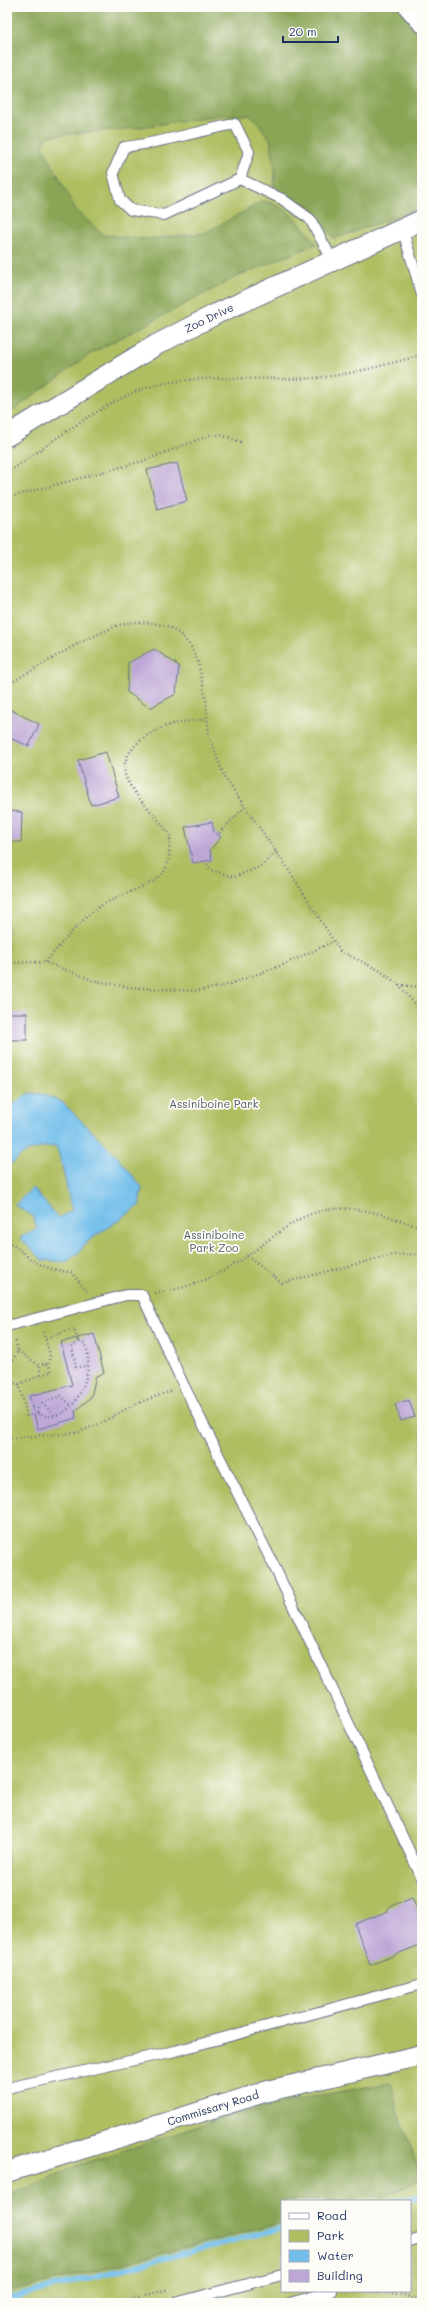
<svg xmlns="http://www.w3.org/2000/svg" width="429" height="2310" font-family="Mali,sans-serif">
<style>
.green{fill:#aebe60;stroke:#64765f;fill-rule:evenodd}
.forest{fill:#8aa556;stroke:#526a5a}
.water{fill:#71beeb;stroke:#4676a4}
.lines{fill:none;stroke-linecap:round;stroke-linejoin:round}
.stream{stroke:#71beeb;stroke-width:5.5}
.building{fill:#bea7d7}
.service-casing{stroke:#667188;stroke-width:12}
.minor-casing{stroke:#667188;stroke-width:22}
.path{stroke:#667188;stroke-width:2.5;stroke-dasharray:1 3;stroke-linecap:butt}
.service{stroke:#fff;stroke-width:10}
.minor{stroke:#fff;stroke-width:20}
.labels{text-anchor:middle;stroke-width:3.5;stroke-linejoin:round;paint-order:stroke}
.street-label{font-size:11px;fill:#1b2f5e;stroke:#fdfcf7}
.park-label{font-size:11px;fill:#475a5f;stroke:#fdfcf7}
</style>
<rect width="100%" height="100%" fill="#fdfcf7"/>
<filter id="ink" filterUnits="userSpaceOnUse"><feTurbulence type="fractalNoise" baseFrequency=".025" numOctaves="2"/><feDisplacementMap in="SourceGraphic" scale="8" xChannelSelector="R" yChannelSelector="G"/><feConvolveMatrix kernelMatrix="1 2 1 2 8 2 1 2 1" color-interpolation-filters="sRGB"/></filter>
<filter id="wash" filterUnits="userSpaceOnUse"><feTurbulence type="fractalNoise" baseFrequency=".012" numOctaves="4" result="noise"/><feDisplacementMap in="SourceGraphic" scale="16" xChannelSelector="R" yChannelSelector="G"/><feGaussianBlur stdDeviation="0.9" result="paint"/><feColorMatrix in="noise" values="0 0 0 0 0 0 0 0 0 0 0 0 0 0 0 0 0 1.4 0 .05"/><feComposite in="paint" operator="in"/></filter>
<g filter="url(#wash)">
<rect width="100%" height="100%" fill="#f1ecd6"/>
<path class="green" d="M 7,7 L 422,7 L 422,2303 L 7,2303 ZM 282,2201 L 410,2201 L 410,2291 L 282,2291 Z"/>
<g class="forest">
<path d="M 7,7 L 422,7 L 422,196 L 414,210 L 334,239 L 313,208 L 274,190 L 275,169 L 270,139 L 256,120 L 249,115 L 219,115 L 134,128 L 47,136 L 43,147 L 76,210 L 103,235 L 145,239 L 205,233 L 263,201 C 289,206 302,226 317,244 L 240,275 L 90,354 L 7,415 Z"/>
<path d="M 391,2083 L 397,2107 L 422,2179 L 386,2196 L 361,2197 L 350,2201 L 282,2201 L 282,2223 L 7,2293 L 7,2195 L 44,2182 L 79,2165 L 230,2116 L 315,2096 Z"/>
</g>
<path class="water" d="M 29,1093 L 41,1094 L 62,1102 L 114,1153 L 142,1187 L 139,1206 L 88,1241 L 78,1253 L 66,1262 L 43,1260 L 20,1238 L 37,1228 L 33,1216 L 15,1205 L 32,1188 L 59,1218 L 72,1210 C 66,1189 64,1167 56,1146 C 46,1147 35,1148 25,1153 C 18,1157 15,1163 7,1165 L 7,1109 Z"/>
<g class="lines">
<g class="stream">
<path d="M 394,2201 L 422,2196"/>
<path d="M 7,2299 L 282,2228"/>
</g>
</g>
<g id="blocks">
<g class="building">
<path d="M 177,463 L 187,501 L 157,509 L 147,470 Z"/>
<path d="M 154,649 L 179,666 L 176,694 L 150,708 L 127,692 L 128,663 Z"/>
<path d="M 11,710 L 39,724 L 29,746 L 7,737 L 7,718 Z"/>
<path d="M 106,752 L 119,797 L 91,805 L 78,760 Z"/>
<path d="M 7,811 L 22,812 L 21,842 L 7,842 Z"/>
<path d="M 212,822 L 214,832 L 221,837 L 210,850 L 212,860 L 193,863 L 185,827 Z"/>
<rect x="7" y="1013" width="20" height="27"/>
<path d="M 94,1334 L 104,1373 L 96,1376 L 91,1397 L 75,1411 L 76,1418 L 38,1429 L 29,1396 L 72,1385 L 61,1342 Z"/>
<path d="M 409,1400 L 415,1417 L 401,1421 L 395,1404 Z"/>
<path d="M 412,1897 L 422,1920 L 422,1944 L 370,1965 L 355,1924 L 388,1911 L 387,1908 Z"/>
</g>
</g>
</g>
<g filter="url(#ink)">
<use href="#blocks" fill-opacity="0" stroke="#667188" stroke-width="1"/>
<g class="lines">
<g class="service-casing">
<g id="service">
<path d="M 240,179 L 249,152 L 235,124 C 198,131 162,143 124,147 L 113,173 L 120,200 L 131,210 L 164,215 L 240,179 L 282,199 L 310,219 L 333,261"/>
<path d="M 403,231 L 422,295"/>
<path d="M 7,1326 L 126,1295 L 142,1295 L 184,1386 L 275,1568 L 422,1878"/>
<path d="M 7,2088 L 175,2051 L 422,1984"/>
<path d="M 410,2242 L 422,2238"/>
<path d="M 175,2303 L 282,2275"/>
<path d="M 290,2303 L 332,2291"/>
</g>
</g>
<g class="minor-casing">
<g id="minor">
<path d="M 409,7 L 422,22"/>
<path d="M 7,436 L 156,345 L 216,314 L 422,220"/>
<path d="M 7,2172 L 268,2091 L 422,2055"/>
</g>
</g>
<g class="path">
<path d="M 7,473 C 47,446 91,411 135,392 C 189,370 258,382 315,378 C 351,375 387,364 422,355"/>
<path d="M 7,498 L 143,461 L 210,435 L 221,435 L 241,442"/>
<path d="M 7,685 L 79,643 L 118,625 L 133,622 L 152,623 L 167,626 L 180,634 L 191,647 L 198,662 L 206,700 L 209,736 L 225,778 L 290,872 L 340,951 L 379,970 L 398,984 L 422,1012"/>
<path d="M 219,833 L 245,807"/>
<path d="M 207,864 L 211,870 L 234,877 L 260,867 L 276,852"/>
<path d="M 45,962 C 63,943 80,919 102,905 C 119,895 151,886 162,874 C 171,865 169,846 170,835 C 157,816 138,801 127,780 C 114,753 152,728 174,724 C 185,721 196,721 207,719"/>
<path d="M 7,963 L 45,962 L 92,980 L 127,987 L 196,991 L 224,986 L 285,964 L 332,942"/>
<path d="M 399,985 L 422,987"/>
<path d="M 7,1242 C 15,1246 20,1250 27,1256 C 41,1267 55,1271 71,1272 L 87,1291"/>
<path d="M 247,1256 L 282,1283 L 392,1255 L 422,1254"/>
<path d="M 155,1293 C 193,1287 215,1278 247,1256 C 270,1240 296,1215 325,1210 C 359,1204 391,1217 422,1228"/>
<path d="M 78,1341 L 72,1347 L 76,1367 L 88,1366"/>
<path d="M 18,1351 L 40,1366"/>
<path d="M 7,1371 L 18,1351 L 15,1339"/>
<path d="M 40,1375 L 40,1366 L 44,1363 L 48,1365"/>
<path d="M 7,1382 L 19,1384 L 52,1371 L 48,1365 L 50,1355 L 43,1331"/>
<path d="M 19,1384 L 27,1416 L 37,1413 C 73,1430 97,1371 85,1344 L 78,1341 L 74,1329 L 46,1338"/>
<path d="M 42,1403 L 54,1415"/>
<path d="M 37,1413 L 39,1404 L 61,1396 L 71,1405"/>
<path d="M 7,1438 L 76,1433 L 99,1424 L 135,1404 L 171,1391"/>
<path d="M 368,2291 L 400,2294 L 422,2301"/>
<path d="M 115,2303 L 169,2289"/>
</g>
<use href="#service" class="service"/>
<use href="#minor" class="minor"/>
</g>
</g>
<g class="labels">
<g class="street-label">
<text transform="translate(209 318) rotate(-26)" y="4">Zoo Drive</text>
<text transform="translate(213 2108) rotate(-17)" y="4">Commissary Road</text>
</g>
<g class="park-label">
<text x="214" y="1108">Assiniboine Park</text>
<text x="214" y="1239">Assiniboine<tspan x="214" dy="13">Park Zoo</tspan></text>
</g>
</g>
<rect width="429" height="2310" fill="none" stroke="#fdfcf7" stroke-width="24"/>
<rect x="281" y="2200" width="130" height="92" fill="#fdfcf7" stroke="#a3aaba"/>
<rect x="289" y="2213" width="20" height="6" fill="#ffffff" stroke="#a3aaba"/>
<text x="317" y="2220" font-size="12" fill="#1b2f5e">Road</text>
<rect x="289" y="2230" width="20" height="12" fill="#aebe60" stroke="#a3aaba"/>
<text x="317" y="2240" font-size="12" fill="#1b2f5e">Park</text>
<rect x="289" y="2250" width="20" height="12" fill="#71beeb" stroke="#a3aaba"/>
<text x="317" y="2260" font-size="12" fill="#1b2f5e">Water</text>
<rect x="289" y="2270" width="20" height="12" fill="#bea7d7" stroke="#a3aaba"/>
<text x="317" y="2280" font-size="12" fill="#1b2f5e">Building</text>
<path d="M283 36v6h55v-6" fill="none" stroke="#1b2f5e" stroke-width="2"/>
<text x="289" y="36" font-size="12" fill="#1b2f5e" stroke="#fdfcf7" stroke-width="3" paint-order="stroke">20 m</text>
</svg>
